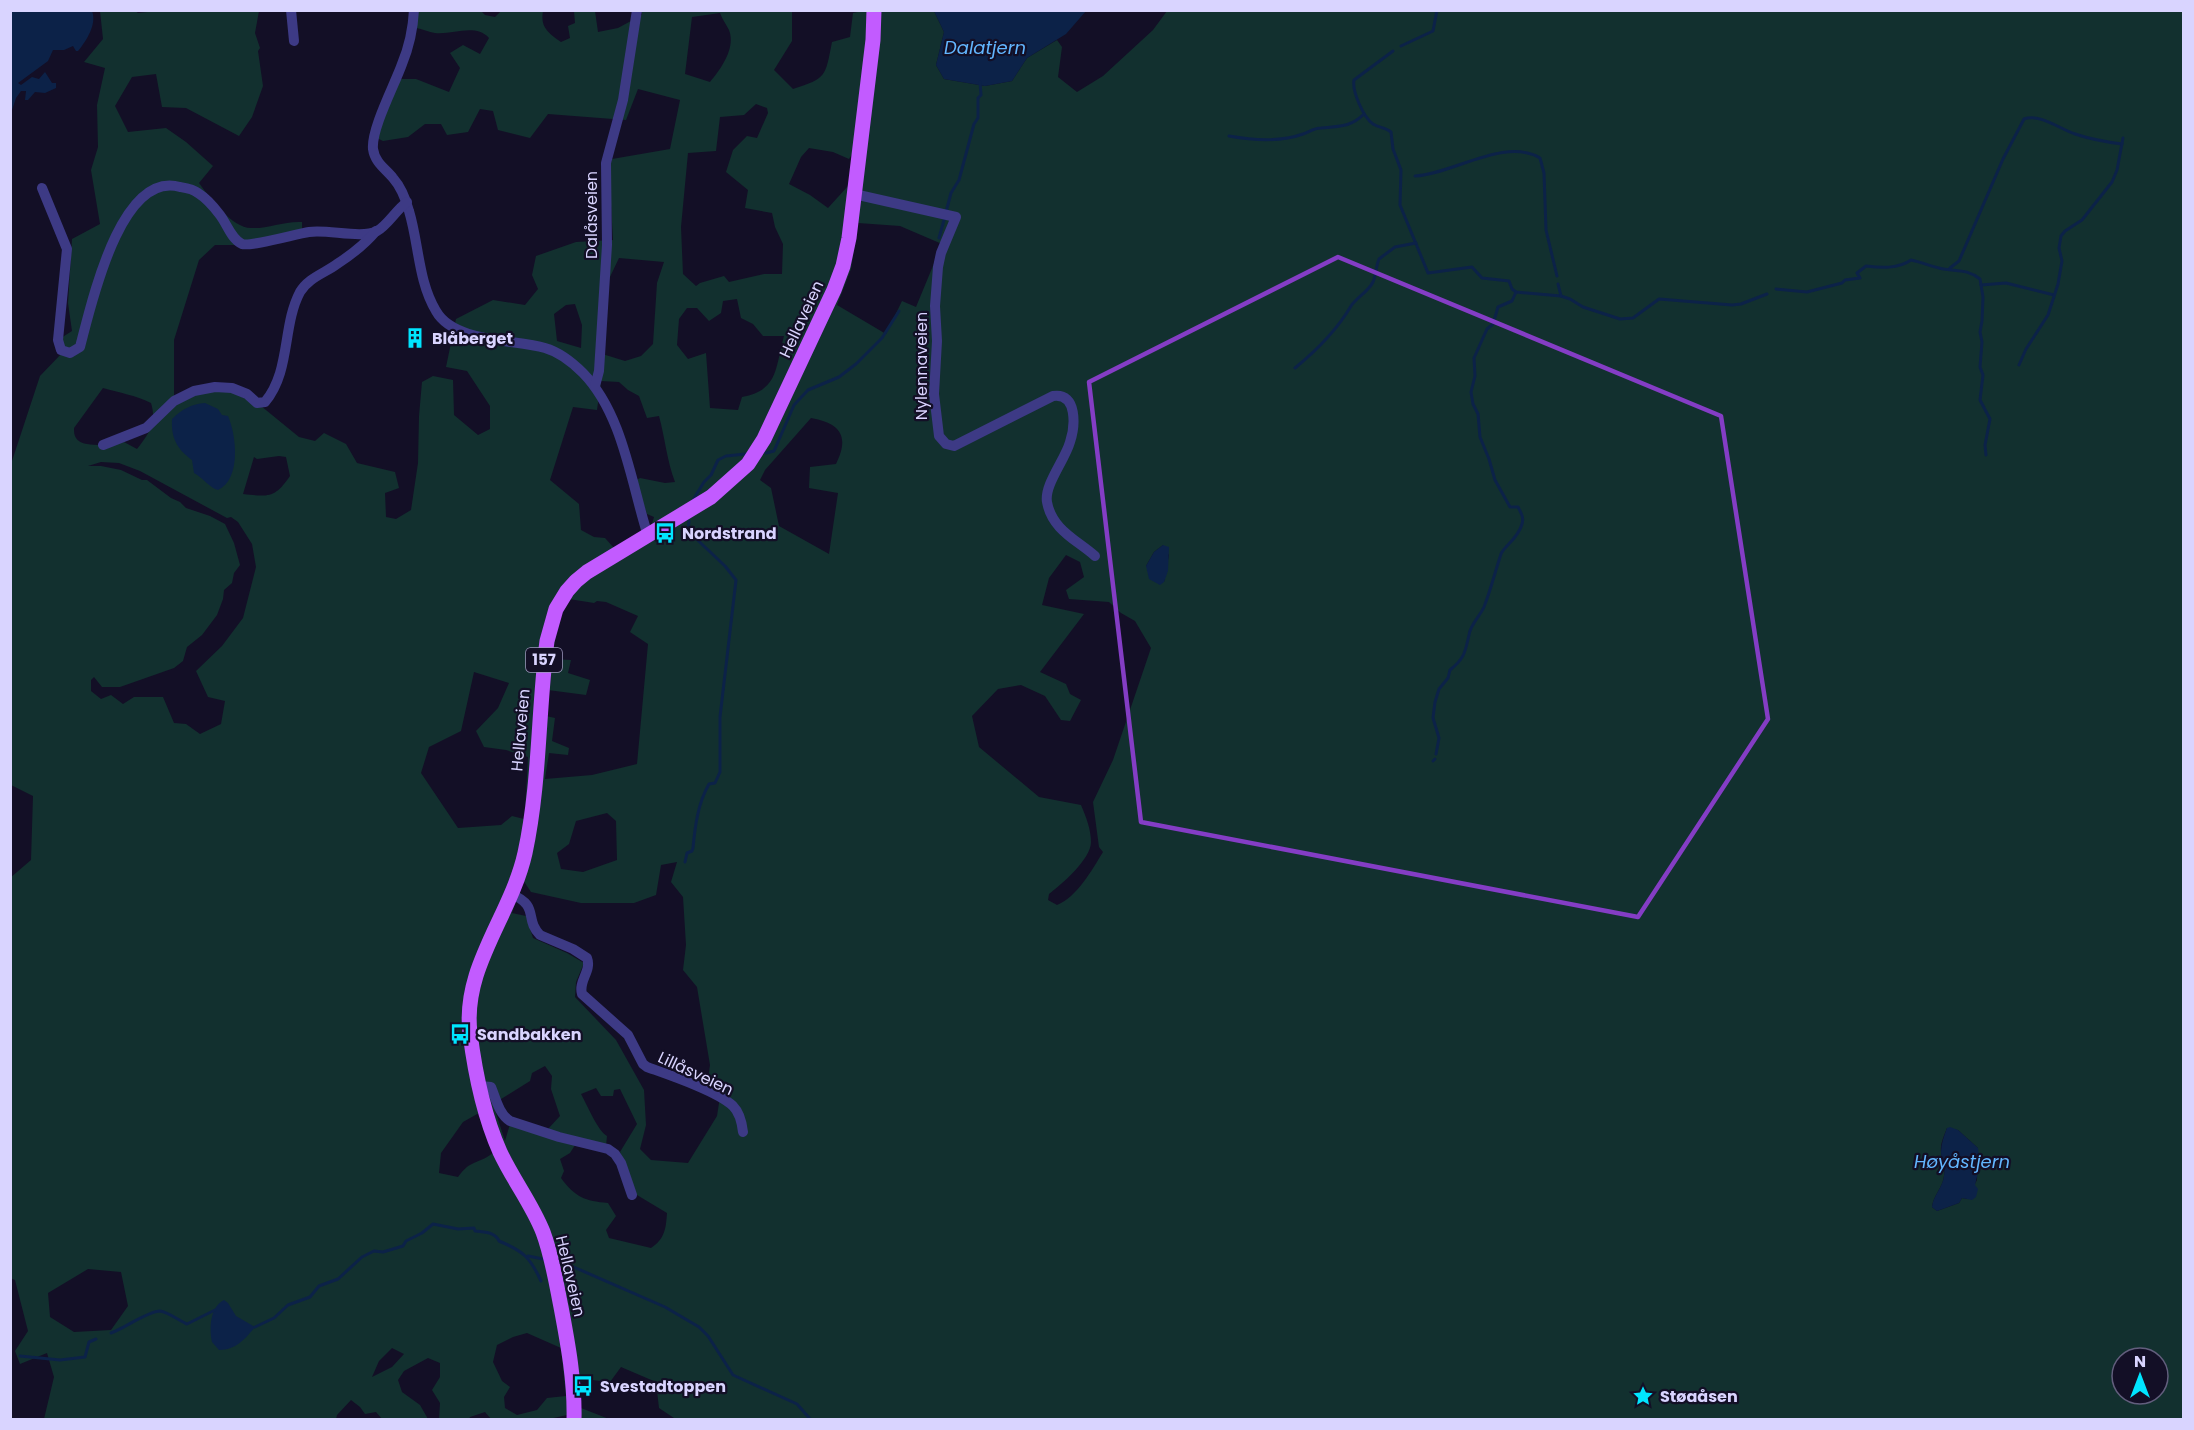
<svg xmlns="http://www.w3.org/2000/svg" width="2194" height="1430" font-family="Poppins,sans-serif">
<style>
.green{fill:#12302f;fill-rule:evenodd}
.water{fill:#0c2248}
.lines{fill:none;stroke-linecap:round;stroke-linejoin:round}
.stream{stroke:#0c2248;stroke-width:3}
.minor{stroke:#3d3a85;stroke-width:10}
.primary{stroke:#c25bff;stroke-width:15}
.marked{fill:none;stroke:#843dc5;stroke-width:4.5;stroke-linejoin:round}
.labels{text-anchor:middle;stroke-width:4.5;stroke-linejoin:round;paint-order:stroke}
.shield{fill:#130f26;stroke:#9e99be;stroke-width:1.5}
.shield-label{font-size:15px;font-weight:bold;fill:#d9d4ff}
.street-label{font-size:16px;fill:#d9d4ff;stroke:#130f26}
.poi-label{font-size:16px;font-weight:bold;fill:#d9d4ff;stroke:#130f26;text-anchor:start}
.water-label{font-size:18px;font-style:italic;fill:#62b6ff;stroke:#130f26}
</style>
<rect width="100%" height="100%" fill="#130f26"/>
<path class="green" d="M 166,10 L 259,11 L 255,33 L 260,48 L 258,51 L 263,86 L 252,117 L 239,136 L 186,108 L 162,107 L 156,74 L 132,77 L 115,106 L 128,132 L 166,128 L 186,142 L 213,166 L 199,183 C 209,197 232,228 251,228 C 267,229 284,221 302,222 L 302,230 L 236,245 L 215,245 L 199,260 L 174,340 L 174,398 L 225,389 L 261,406 L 299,437 L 315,441 L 324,433 L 346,444 L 357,463 L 395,472 L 399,488 L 385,493 L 386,517 L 396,519 L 411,510 L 418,463 L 419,416 L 422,382 L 433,376 L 453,380 L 454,415 L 478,435 L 490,429 L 490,406 L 467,371 L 446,367 L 456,319 L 493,300 L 525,305 L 538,289 L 532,275 L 536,256 L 576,242 L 613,240 L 609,171 L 612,159 L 670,149 L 680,100 L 638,89 L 626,120 L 548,114 L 530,138 L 498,130 L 493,111 L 480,109 L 468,132 L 447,135 L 441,124 L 425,124 L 408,137 L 383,141 L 373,136 L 391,79 L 416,79 L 449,92 L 460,68 L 450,53 L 463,45 L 480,54 L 489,38 C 475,23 453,35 435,33 C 429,32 422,29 416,28 L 416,11 L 481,11 L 485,15 L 495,17 L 501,11 L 543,11 C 540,27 548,33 561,42 L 570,38 L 568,26 L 575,23 L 574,11 L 595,11 L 598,32 L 618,28 L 642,15 L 642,11 L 792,11 L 792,41 L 774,70 L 793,89 C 827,78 825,77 832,42 L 850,37 L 853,13 L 867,10 L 934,11 L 944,32 L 936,65 L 944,79 L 985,86 L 1012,81 L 1027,58 L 1057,40 L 1062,47 L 1058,77 L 1077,92 L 1103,76 L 1153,30 L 1167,11 L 2183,11 L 2183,1419 L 677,1420 L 659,1408 L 656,1382 L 621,1367 L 610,1382 L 592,1380 L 579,1382 L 581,1408 L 609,1419 L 567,1419 L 567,1415 L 549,1419 L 491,1419 L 485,1412 L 470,1417 L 469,1419 L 439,1420 L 440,1403 L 432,1390 L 440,1377 L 440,1363 L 428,1358 L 404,1371 L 398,1380 L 402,1392 L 420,1405 L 428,1419 L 382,1419 L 376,1412 L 365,1414 L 360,1407 L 351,1400 L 337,1415 L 336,1419 L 44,1419 L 54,1377 L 47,1353 L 20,1364 L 15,1351 L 28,1331 L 15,1280 L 10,1278 L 10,878 L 31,860 L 33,796 L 11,785 L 11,464 L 40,376 L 64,351 L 61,338 L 72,331 L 68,303 L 72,239 L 100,224 L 91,170 L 98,147 L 97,105 L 105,68 L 84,62 L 103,39 L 100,11 L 135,11 L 138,13 ZM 720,13 C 722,19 726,24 729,30 C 736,48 721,69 710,82 L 685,74 L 692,17 ZM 756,104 L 767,108 L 768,113 L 757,138 L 747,136 L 733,150 L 726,172 L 748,190 L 745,208 L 772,213 L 775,227 L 783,244 L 782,274 L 764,274 L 729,282 L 724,276 L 700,283 L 696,286 L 683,274 L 681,227 L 688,153 L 716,151 L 720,117 L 744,115 ZM 809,148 L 833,152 L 849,159 L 854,151 L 848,186 L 828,208 L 810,195 L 789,184 L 801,157 ZM 858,223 L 900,226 L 942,244 L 916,307 L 902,301 L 886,334 L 837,305 L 851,269 ZM 619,258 L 664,262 L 657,283 L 653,344 L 641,356 L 625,361 L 596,352 L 609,279 ZM 737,299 L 741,318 L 753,324 L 763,336 L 784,336 C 775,368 779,390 742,397 L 738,410 L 710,408 L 706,353 L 688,359 L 677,345 L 679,319 L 687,308 L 697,308 L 709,321 L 721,313 L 723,301 ZM 575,304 L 582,325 L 581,348 L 557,341 L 554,314 L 566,305 ZM 601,381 L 619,382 L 628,390 L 639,396 L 647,418 L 659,416 C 665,438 667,461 675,482 L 665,483 L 640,478 L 635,481 L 647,514 L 654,517 L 652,524 L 614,548 L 605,538 L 594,537 L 581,530 L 579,504 L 550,480 L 573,407 L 597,410 ZM 103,388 C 120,393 135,395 151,403 C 157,422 149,434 137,449 L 124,442 C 114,444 82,449 76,438 C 74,435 74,432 74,428 ZM 811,418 C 840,423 850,436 836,464 L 810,467 L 809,488 L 838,493 L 829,554 L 779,526 L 771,488 L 760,480 L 765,470 ZM 279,456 L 286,457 L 290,476 C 275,498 269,497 243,494 L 254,457 L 257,459 ZM 101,462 L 119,463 L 140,471 L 227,518 L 231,517 L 238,522 L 252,544 L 256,567 L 243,618 L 222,646 L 196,671 L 208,697 L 225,701 L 221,724 L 200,734 L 186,724 L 174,723 L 163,697 L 134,697 L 123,704 L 111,695 L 101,699 L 91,691 L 91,680 L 94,677 L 102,687 L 120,687 L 174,668 L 183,661 L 187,647 L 202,635 L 217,615 L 223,599 L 224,590 L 232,583 L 234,573 L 240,565 L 234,543 L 225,524 L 210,516 L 186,508 L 180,502 L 171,498 L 147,480 L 142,480 L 121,470 L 101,466 L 88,466 ZM 1163,545 L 1169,555 L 1164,582 L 1146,566 L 1154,552 ZM 1066,555 L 1080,562 L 1084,577 L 1066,590 L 1069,599 L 1109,602 L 1121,613 L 1135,621 L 1151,648 L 1113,760 L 1093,802 L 1099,847 L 1103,852 C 1092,870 1077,897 1057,905 L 1048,900 L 1049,894 C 1062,884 1091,859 1091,842 C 1091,829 1086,817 1081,805 L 1039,797 L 979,747 L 972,716 L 998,689 L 1021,685 L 1045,696 L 1061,720 L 1070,721 L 1081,700 L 1070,694 L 1066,684 L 1040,672 L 1084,614 L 1042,605 L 1049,578 ZM 569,599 L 594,603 L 597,601 L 606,602 L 638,616 L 630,632 L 648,644 L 637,764 L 592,775 L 545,779 L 549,753 L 568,755 L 569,748 L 552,741 L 555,718 L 546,716 L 548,690 L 586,695 L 590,680 L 568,673 L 571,660 L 552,659 L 558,622 ZM 474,672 L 509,683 L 498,708 L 476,731 L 484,747 L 506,750 L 528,757 L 525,812 L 524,819 L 512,816 L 501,825 L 458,828 L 421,773 L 429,747 L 461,731 ZM 607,813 L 616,821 L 617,860 L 583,872 L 561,869 L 557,853 L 569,844 L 576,821 ZM 677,862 L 671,882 L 683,897 L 686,945 L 683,970 L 697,987 L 710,1065 L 707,1086 L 720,1097 L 717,1116 L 688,1163 L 651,1160 L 640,1149 L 646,1125 L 644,1090 L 616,1040 L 575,997 L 576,982 L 584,963 L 567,953 L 533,938 L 526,916 L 512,913 L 523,880 L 531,892 L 581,903 L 634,903 L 656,895 L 661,865 ZM 545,1066 L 552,1076 L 551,1089 L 560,1116 L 548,1129 L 510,1124 L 505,1141 L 493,1104 L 530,1081 L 532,1073 ZM 596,1088 L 601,1096 L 613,1096 L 614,1090 L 620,1089 L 637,1124 L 620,1152 L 637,1195 L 667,1213 C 666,1228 665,1239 651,1248 L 609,1238 L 606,1230 L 616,1216 L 608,1203 C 585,1201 575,1197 561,1178 L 564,1171 L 560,1159 L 570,1153 L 579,1139 L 606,1146 L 607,1136 C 598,1131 587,1105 581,1094 ZM 479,1113 L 493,1153 C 477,1165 471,1159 458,1177 L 439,1173 L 441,1153 L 463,1122 ZM 1947,1128 L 1958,1130 L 1978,1148 L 1977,1180 L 1967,1199 L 1962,1198 L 1959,1203 L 1937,1211 L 1932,1207 C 1933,1196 1943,1187 1944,1176 C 1946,1167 1941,1160 1941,1152 C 1940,1144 1944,1136 1947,1128 ZM 88,1269 L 121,1272 L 128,1306 L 111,1330 L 74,1332 L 50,1317 L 48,1293 ZM 527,1333 L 561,1348 L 566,1396 L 547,1398 L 537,1410 L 517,1415 L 505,1408 L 504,1397 L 510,1387 L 502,1381 L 493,1362 L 497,1345 L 513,1337 ZM 392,1348 L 404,1354 L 392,1367 L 372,1377 L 379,1361 ZM 2122,1358 L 2158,1358 L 2158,1394 L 2122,1394 Z"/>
<g class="water">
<path d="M 11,10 L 92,11 C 97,24 87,40 78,51 L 76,51 L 73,46 L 64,50 L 53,50 L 48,61 L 18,83 L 21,85 L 32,77 L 39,79 L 45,72 L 52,83 L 56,83 L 56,88 L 45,93 L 35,92 L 28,100 L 25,100 L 26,91 L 21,91 L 16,98 L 11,113 Z"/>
<path d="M 934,11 L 1086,11 L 1066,34 L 1027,58 L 1012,81 L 985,86 L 944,79 L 936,65 L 944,32 Z"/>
<path d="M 205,403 L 218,409 L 222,415 L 228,416 C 236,434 242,479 218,490 C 210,488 203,478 194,473 L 192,460 C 177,449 171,438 172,419 C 182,409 192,404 205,403 Z"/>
<path d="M 1163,545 L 1169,547 L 1168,571 L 1164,582 L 1160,585 L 1149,579 L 1146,566 L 1154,552 Z"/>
<path d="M 1950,1127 L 1958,1130 L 1978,1148 L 1980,1164 L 1975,1185 L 1978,1189 L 1976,1197 L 1972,1200 L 1962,1198 L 1959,1203 L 1937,1211 L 1932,1207 C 1933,1196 1943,1187 1944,1176 C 1946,1167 1941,1160 1941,1152 C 1941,1144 1944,1136 1947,1128 Z"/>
<path d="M 224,1300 L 228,1303 L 236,1316 L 255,1327 C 245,1339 236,1350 219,1350 L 212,1342 C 209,1328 210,1307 224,1300 Z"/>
</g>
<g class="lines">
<g class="stream">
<path d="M 1401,46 L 1433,31 L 1437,10"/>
<path d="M 1393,51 L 1354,80 C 1352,91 1363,117 1373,124 C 1379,128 1385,127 1391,132 L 1393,149 L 1401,170 L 1400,205 L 1428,273 L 1472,267 L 1482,278 L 1509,281 L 1512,289 L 1516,292 L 1561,296 L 1570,299 L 1583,307 L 1620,319 L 1633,318 L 1659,299 L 1732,305 L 1741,304 L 1767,294"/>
<path d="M 1229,136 C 1251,140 1281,142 1303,134 C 1309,132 1314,128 1321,128 C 1338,126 1350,128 1364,114"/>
<path d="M 1415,176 C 1453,174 1505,137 1540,158 L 1544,173 L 1546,230 L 1557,276"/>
<path d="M 946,212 L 951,193 L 959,180 L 974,124 L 978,118 L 978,98 L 981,95 L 980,82"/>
<path d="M 939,238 L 944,220"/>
<path d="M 1950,268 L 1959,261 L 2003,159 L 2024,119 C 2039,113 2060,129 2075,134 C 2090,139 2106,142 2122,144"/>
<path d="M 1558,284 L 1561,296"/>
<path d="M 1981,285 L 2006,283 L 2054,295"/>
<path d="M 1776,289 L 1807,292 L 1842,283 L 1845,280 L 1860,278 L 1857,273 L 1866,266 C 1881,268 1898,269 1911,260 C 1921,262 1930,266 1939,268 C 1955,272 1966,268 1980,279 L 1983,297 L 1982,321 L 1980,332 L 1982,342 L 1980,367 L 1983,375 L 1980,400 L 1990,419 L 1985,445 L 1986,455"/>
<path d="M 2019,365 L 2026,349 L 2048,315 L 2058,284 L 2062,261 L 2059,248 L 2061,236 L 2065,231 L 2082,220 L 2112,182 L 2117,170 L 2123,138"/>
<path d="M 1295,368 C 1317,350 1337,330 1351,306 C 1357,297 1368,292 1373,282 C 1376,275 1376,266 1379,259 L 1395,247 L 1416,243"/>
<path d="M 766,453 L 774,451 L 794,405 L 808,390 L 839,377 L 856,364 L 882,338 L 899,311"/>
<path d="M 693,500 L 704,482 L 711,475 L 718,460 L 726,456 L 746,454"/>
<path d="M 1436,754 L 1439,738 L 1433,718 L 1435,702 L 1439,689 L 1448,678 L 1450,670 C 1465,658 1465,652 1469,635 C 1470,625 1480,616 1484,607 C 1491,589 1495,572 1501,554 C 1504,546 1518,539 1522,524 C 1524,517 1521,513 1518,507 L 1510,507 L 1495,480 L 1489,459 L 1480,437 L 1478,414 L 1473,404 L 1471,392 L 1475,376 L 1474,358 L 1487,329 L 1493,324 L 1498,307 L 1512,301 L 1516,292"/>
<path d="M 1433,761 L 1435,759"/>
<path d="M 685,862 L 687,853 L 692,851 L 693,848 C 695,826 698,803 709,784 L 715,783 L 720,772 L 720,717 L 736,580 L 725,566 L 688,531 L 689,521"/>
<path d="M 528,1256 L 543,1259"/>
<path d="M 560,1263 L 569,1265 L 665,1307 L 699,1327 L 708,1336 L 733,1375 L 797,1404 L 811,1420"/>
<path d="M 255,1327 L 274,1318 L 288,1305 L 310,1297 L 319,1286 L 338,1279 L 362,1257 L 374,1251 L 383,1252 L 403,1246 L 406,1241 L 422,1233 L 433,1224 L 458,1229 L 474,1228 L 475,1231 C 485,1232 495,1232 499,1241 C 523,1251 530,1257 541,1281"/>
<path d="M 111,1333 C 125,1328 148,1311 160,1311 C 168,1312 180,1321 187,1324 L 215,1310"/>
<path d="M 20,1356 L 60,1360 L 85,1357 L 89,1342 L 96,1339"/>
</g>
<g class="minor">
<path d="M 291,10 L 294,41"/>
<path d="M 414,10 C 413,29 409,47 402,64 C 395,84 371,129 373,149 C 375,163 386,169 393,178 C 401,187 406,200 409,211 C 419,244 418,281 436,311 C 454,343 515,339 545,348 C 559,352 573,363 583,373 C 623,414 631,483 648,536"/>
<path d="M 42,188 L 67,249 L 58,340 L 61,350 L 70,353 L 80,347 C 91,306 120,170 180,187 C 186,188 193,189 198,193 C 206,198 214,207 220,215 C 227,224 231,239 242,244 C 250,247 296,234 309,232 C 328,229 361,239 377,231 C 387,226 396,210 407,202"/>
<path d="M 854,194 L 956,217 L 941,253 L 938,267 L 935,306 L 937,341 L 934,394 L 939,436 L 946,444 L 954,446 L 1053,396 C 1078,392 1075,427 1070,442 C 1065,460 1044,485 1047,502 C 1052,530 1077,540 1095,556"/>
<path d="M 595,386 L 599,371 L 607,245 L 606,163 L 623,100 L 637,10"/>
<path d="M 103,445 L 146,428 L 174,401 L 194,391 L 215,387 L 232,388 L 247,394 L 257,403 L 265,402 C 291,371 282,326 300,292 C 308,278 325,273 337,264 C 351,255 365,244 376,231"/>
<path d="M 511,894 C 540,906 524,919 540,935 L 573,949 L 587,958 C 592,971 578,981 582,994 L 628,1035 L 643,1064 L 647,1067 C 669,1075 717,1091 733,1106 C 740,1113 742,1123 743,1132"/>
<path d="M 480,1086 L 491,1087 C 496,1099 499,1114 510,1121 L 559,1137 L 608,1149 L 615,1154 L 621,1163 L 632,1195"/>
</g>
<path class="primary" d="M 574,1420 C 575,1382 568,1344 561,1307 C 556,1282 552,1256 543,1232 C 532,1204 513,1180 500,1152 C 484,1116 475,1073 470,1033 C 462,967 511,916 525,853 C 540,784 538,711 547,641 L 556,609 L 567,591 L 576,581 L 587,572 L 711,497 L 748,464 L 764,439 L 834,290 L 843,266 L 849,238 L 873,40 L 874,10"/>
</g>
<path class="marked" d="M 1338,257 L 1721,416 L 1768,719 L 1638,917 L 1141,822 L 1089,382 Z"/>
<defs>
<g id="building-bare" transform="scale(1.62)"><path d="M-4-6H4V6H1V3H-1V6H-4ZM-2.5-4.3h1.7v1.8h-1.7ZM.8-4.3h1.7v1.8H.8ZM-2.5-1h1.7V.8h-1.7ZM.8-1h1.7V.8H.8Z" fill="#00e5ff" stroke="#130f26" stroke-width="2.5" paint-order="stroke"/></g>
<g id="bus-bare" transform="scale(1.62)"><path d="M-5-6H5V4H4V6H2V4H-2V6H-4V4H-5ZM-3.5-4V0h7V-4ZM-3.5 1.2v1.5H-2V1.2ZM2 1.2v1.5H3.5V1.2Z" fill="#00e5ff" stroke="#130f26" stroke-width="2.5" paint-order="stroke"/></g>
<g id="sight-bare" transform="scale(1.62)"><path d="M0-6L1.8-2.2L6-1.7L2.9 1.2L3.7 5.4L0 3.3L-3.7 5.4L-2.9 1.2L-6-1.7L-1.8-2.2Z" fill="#00e5ff" stroke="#130f26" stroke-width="2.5" paint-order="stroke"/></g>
</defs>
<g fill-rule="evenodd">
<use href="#building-bare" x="415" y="338"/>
<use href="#bus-bare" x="665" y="533"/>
<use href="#bus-bare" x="460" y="1034"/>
<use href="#bus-bare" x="583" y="1386"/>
<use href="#sight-bare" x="1643" y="1396"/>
</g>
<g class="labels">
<rect class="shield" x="526" y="648" width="36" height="24" rx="4.5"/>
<g class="shield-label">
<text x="544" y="665">157</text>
</g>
<g class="street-label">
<text transform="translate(591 215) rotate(-90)" y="6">Dalåsveien</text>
<text transform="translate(801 319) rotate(-65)" y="6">Hellaveien</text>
<text transform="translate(921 366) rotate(-90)" y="6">Nylennaveien</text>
<text transform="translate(520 730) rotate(-85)" y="6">Hellaveien</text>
<text transform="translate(696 1073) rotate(25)" y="6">Lillåsveien</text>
<text transform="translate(571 1276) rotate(77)" y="6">Hellaveien</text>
</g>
<g class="poi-label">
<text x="432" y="344">Blåberget</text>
<text x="682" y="539">Nordstrand</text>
<text x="477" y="1040">Sandbakken</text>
<text x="600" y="1392">Svestadtoppen</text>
<text x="1660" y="1402">Støaåsen</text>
</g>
<g class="water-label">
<text x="985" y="54">Dalatjern</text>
<text x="1962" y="1168">Høyåstjern</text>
</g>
</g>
<rect width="2194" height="1430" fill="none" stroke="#d9d4ff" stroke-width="24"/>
<g transform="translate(2140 1376)"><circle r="28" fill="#130f26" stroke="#625e7d" stroke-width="1.5"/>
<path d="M0-4.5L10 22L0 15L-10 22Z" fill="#00e5ff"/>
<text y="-9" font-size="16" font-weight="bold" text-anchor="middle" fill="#d9d4ff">N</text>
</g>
</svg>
